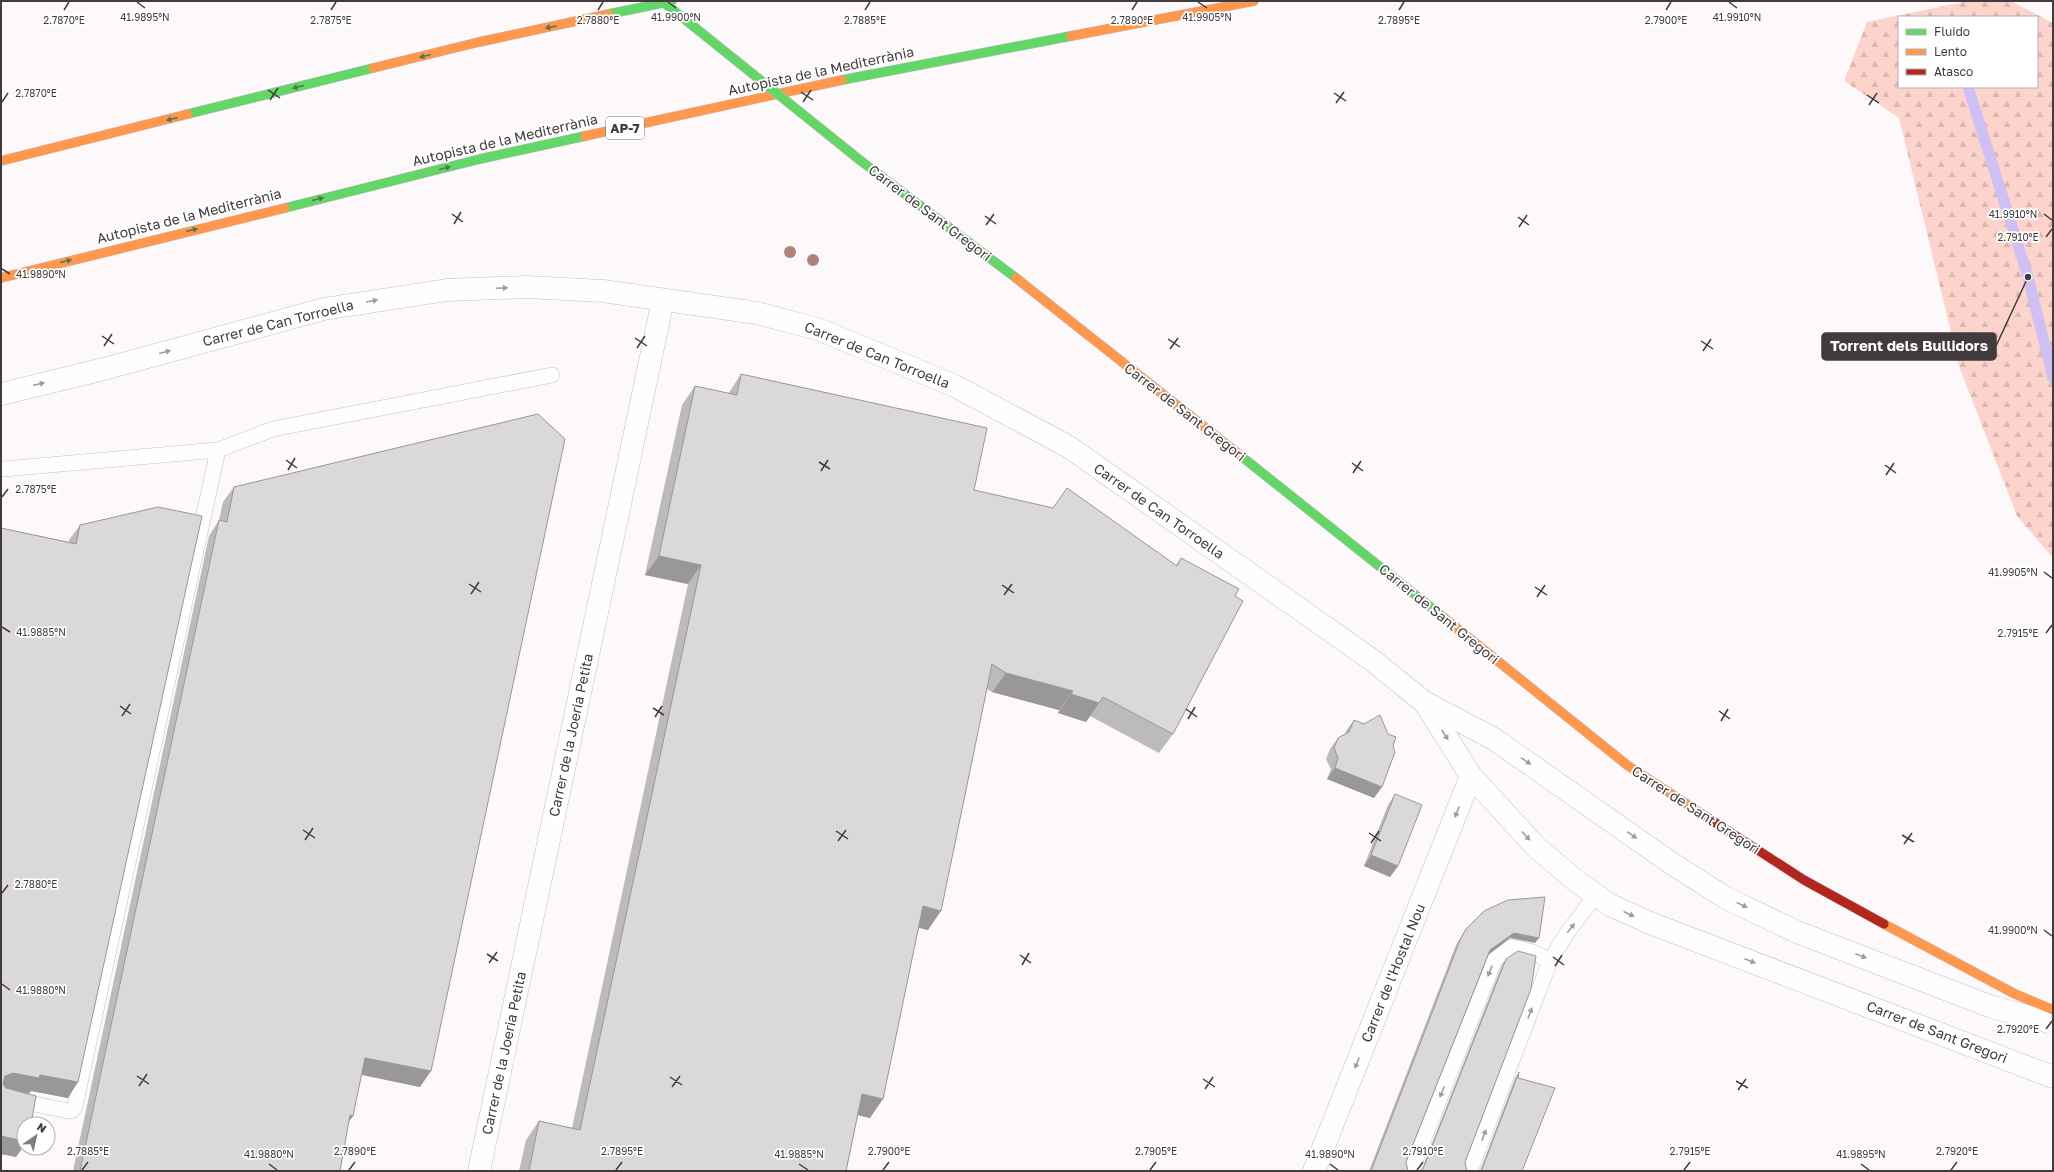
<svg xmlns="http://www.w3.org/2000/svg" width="2054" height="1172" font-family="'Golos Text',sans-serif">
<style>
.forest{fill:url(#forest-firs);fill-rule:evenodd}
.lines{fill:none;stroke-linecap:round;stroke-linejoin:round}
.stream{stroke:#cebff5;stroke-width:11}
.lane-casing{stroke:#c4bfc1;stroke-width:16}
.street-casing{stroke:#c4bfc1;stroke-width:23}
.fast-casing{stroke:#c4bfc1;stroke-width:10}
.slow-casing{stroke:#c4bfc1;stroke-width:10}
.jam-casing{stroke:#c4bfc1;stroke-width:10}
.lane{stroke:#fffefe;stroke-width:15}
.street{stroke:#fffefe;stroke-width:22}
.fast{stroke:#63d668;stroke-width:9}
.slow{stroke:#ff974d;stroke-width:9}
.jam{stroke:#b3261e;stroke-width:9}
.fast-bridge-casing{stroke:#c4bfc1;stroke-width:10;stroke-linecap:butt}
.fast-bridge{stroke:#63d668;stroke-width:9}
.tree{fill:#af837a}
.wall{fill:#bcbabc}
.shaded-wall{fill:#999799}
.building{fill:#dbd8db;stroke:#999799}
.oneway{fill:#4f794f}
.oneway2{fill:#a09c9e}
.ticks{fill:none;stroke:#413b3e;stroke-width:1.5}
.labels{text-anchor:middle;stroke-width:3.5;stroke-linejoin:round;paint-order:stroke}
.shield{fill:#fff;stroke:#7a7678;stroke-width:1}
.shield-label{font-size:13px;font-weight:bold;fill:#413b3e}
.street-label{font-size:14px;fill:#413b3e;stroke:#fff}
.ticks-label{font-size:10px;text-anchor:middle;fill:#413b3e;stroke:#fff;stroke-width:3.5;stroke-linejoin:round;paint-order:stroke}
.leader{fill:none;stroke:#413b3e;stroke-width:1.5}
.callout-dot{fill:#413b3e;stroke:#fff;stroke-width:1.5}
.callout{fill:#413b3e;stroke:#413b3e;stroke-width:1.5}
.callout-label{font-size:15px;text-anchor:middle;font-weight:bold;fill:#fff}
</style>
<defs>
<pattern id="forest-firs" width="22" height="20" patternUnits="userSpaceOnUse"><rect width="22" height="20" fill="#fdd4cb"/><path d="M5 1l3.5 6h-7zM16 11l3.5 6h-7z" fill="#dab7af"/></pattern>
</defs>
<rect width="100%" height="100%" fill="#fdf8fa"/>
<path class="forest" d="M 1968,1 L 2011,1 L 2053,23 L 2053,558 L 2017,516 L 1960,369 L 1899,118 L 1844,81 L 1867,22 ZM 1899,17 L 2037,17 L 2037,87 L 1899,87 Z"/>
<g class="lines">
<path class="stream" d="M 1968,87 L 2028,277 L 2053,378"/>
<g class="lane-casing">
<g id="lane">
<path d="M 4,469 L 218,450"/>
<path d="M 1550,961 L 1567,933 L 1596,895"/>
<path d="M 1,1097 L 68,1111 L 73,1110 L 75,1106 L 218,450 L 273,429 L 552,375"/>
<path d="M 1411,1171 L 1495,959 L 1512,947 L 1533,952 L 1550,961 L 1470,1171"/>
</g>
</g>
<g class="street-casing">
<g id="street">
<path d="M 1,394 L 104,369 L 324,309 L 447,290 L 526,287 L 603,291 L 757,313 L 818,329 L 955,386 L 1069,447 L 1372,660 L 1424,702 L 1494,739 L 1671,863 L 1726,898 L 1797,932 L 1992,1007 L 2053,1023"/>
<path d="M 1425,703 L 1471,776 L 1536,847 L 1575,880 L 1610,905 L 1650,923 L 2053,1077"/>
<path d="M 479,1171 L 663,300"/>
<path d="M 1314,1171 L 1471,776"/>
</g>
</g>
<g class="fast-casing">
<g id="fast">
<path d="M 609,14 L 672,1"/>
<path d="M 842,80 L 1071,36"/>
<path d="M 188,114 L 373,68"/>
<path d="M 861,161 L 1016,278"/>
<path d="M 285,208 L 480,159 L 585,136"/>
<path d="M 1241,456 L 1443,617"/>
</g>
</g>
<g class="slow-casing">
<g id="slow">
<path d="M 1071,36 L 1254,1"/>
<path d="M 373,68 L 479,42 L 609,14"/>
<path d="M 585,136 L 842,80"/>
<path d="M 1,161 L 188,114"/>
<path d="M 1,278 L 285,208"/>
<path d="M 1016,278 L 1241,456"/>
<path d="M 1443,617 L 1627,765 L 1705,816"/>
<path d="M 1884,924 L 2015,994 L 2053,1010"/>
</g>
</g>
<g class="jam-casing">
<path id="jam" d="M 1705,816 L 1804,880 L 1884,924"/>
</g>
<use href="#lane" class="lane"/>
<use href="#street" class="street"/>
<use href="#fast" class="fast"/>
<use href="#slow" class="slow"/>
<use href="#jam" class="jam"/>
<g class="fast-bridge-casing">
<path id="fast-bridge" d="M 662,1 L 861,161"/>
</g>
<use href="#fast-bridge" class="fast-bridge"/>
</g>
<g class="tree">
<circle cx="790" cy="252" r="6"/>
<circle cx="813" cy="260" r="6"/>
</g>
<g class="wall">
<path d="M 741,374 L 974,490 L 1176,565 L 1181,558 L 1235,596 L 1173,734 L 1159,753 L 1090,716 L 1086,722 L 1058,713 L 1059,710 L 992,692 L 987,689 L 928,930 L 919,928 L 870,1118 L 858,1115 L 846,1171 L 519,1171 L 526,1140 L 539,1121 L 572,1128 L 688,584 L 645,575 L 682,405 L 695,386 L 728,394 Z"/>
<path d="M 234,487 L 420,1087 L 361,1075 L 353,1116 L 348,1122 L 340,1171 L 73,1171 L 209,536 L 219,520 L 223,502 Z"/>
<path d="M 80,525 L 68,1098 L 31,1091 L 28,1094 L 16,1157 L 1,1154 L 1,528 L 69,542 L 69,540 Z"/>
<path d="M 1354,720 L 1374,798 L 1327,779 L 1331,769 L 1326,759 L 1330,749 L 1338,738 L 1345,734 L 1346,731 Z"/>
<path d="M 1395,794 L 1398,866 L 1390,877 L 1364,866 L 1388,805 Z"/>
<path d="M 1466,929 L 1535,943 L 1510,938 L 1489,954 L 1406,1162 L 1408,1171 L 1369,1171 L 1456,945 Z"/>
<path d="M 1506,959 L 1465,1162 L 1421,1171 L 1502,965 Z"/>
<path d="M 1519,1072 L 1518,1078 L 1522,1171 L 1480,1171 L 1515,1078 Z"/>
</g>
<g class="shaded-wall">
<path d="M 659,556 L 701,565 L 688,584 L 645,575 Z"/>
<path d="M 1006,673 L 1073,691 L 1059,710 L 992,692 Z"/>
<path d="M 1071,694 L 1099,703 L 1086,722 L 1058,713 Z"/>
<path d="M 1335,768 L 1382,787 L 1374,798 L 1327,779 Z"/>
<path d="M 1371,855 L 1398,866 L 1390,877 L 1364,866 Z"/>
<path d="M 923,906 L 941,911 L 928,930 L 910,925 Z"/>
<path d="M 1514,933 L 1539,938 L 1535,943 L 1510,938 L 1487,956 L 1490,950 Z"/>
<path d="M 365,1058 L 431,1071 L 420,1087 L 354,1073 Z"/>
<path d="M 13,1073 L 40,1075 L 78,1082 L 68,1098 L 31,1091 L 28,1094 L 2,1088 L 5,1076 Z"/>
<path d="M 862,1094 L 883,1099 L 870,1118 L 849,1113 Z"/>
<path d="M 350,1115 L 353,1116 L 342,1131 Z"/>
<path d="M 1,1136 L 24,1141 L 24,1146 L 16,1157 L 1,1154 Z"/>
</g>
<g class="building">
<path d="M 741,374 L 987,428 L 974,490 L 1053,508 L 1067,488 L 1177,566 L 1181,558 L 1239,589 L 1235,596 L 1243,601 L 1173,734 L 1103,697 L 1099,703 L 1071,694 L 1073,691 L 1006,673 L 992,664 L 941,911 L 923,906 L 883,1099 L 862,1094 L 846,1171 L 529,1171 L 539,1121 L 580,1130 L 701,565 L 659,556 L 695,386 L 737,395 Z"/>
<path d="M 538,414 L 565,439 L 431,1071 L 365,1058 L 353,1116 L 350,1115 L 340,1171 L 80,1171 L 219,520 L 227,522 L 234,487 Z"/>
<path d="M 158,507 L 202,516 L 78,1082 L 40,1075 L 39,1078 L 13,1073 L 5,1076 L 3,1084 L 6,1088 L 36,1096 L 31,1124 L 24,1124 L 24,1141 L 1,1136 L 1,528 L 76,544 L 80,525 Z"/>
<path d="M 1380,715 L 1388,734 L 1396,737 L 1393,746 L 1395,752 L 1382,787 L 1335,768 L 1338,758 L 1334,748 L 1338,738 L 1349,732 L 1354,720 L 1364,724 Z"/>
<path d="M 1395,794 L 1422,805 L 1398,866 L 1371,855 Z"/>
<path d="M 1545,897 L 1539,938 L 1514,933 L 1490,950 L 1406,1162 L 1408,1171 L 1371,1171 L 1460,940 L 1466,929 L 1484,911 L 1508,900 Z"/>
<path d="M 1518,951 L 1536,956 L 1531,989 L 1465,1162 L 1467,1171 L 1420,1171 L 1423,1169 L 1506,959 Z"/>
<path d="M 1519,1072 L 1518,1078 L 1555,1088 L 1522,1171 L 1480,1171 L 1482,1169 Z"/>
</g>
<defs><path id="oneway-solid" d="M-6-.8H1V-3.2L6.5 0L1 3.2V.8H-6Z"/></defs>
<g class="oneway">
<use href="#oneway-solid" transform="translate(551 27) rotate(168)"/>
<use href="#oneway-solid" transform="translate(425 56) rotate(166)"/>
<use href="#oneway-solid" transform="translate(298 87) rotate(166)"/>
<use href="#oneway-solid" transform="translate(172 119) rotate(166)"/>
<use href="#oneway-solid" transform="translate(445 168) rotate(-14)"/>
<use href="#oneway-solid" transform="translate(318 199) rotate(-14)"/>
<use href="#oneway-solid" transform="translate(192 230) rotate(-14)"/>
<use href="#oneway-solid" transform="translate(66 261) rotate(-14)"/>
</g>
<g class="oneway2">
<use href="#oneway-solid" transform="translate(502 288) rotate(-2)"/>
<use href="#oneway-solid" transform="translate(372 301) rotate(-10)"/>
<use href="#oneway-solid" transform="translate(165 352) rotate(-15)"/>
<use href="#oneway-solid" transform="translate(39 384) rotate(-13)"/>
<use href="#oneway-solid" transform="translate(1445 735) rotate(57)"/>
<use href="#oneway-solid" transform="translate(1526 761) rotate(34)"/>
<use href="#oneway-solid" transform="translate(1457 812) rotate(112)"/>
<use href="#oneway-solid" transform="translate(1632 835) rotate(35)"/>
<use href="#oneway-solid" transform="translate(1526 836) rotate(48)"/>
<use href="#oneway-solid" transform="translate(1742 905) rotate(26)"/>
<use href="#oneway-solid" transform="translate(1629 914) rotate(24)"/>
<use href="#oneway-solid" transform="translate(1571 928) rotate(-51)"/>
<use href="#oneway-solid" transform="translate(1861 956) rotate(21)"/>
<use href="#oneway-solid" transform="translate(1750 961) rotate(21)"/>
<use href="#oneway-solid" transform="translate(1490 971) rotate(112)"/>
<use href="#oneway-solid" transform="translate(1530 1013) rotate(-69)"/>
<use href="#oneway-solid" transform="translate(1357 1063) rotate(112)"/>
<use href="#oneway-solid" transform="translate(1442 1092) rotate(112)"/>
<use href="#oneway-solid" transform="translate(1484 1135) rotate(-69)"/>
</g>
<path class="ticks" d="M 137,2 L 145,8M 668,2 L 676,8M 1198,2 L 1207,8M 1729,2 L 1737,8M 64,10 L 69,2M 331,10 L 336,2M 598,10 L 603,2M 865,10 L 870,2M 1132,10 L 1137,2M 1399,10 L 1404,2M 1666,10 L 1671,2M 268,90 L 280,98M 801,92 L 813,100M 1334,93 L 1346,101M 1867,95 L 1879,103M 270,100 L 278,88M 2,102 L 8,93M 803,102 L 811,90M 1336,103 L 1344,92M 1869,105 L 1877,93M 452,214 L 463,222M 2044,214 L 2052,220M 985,216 L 996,224M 1518,217 L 1529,225M 454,224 L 461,212M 986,225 L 994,214M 1519,227 L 1527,215M 2046,237 L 2052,229M 2,269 L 10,274M 102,336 L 114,344M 635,338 L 647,346M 1168,339 L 1180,347M 1701,341 L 1713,349M 104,346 L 112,334M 637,348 L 645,336M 1170,349 L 1178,338M 1703,351 L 1711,339M 286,460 L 297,468M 819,462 L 830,469M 1352,463 L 1363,471M 1885,465 L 1896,473M 288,470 L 295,458M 821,471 L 828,460M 1353,473 L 1361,461M 1886,475 L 1894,463M 2,497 L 8,489M 2044,572 L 2052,578M 469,584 L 481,592M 1002,585 L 1014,593M 1535,587 L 1547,595M 471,594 L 479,582M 1004,595 L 1012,584M 1537,597 L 1545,585M 2,627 L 10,632M 2046,633 L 2052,625M 120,706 L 131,714M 653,708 L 664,715M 1186,709 L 1197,717M 1719,711 L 1730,719M 122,716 L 130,704M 655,717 L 662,706M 1188,719 L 1195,707M 1721,721 L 1728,709M 303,830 L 315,838M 836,831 L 848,839M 1369,833 L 1381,841M 1902,835 L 1914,842M 305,840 L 313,828M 838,841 L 846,830M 1371,843 L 1379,831M 1904,844 L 1912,833M 2,893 L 8,885M 2044,930 L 2052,936M 487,954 L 498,961M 1020,955 L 1031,963M 1553,957 L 1564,965M 489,963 L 497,952M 1022,965 L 1029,953M 1555,966 L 1562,955M 2,984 L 10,990M 2046,1029 L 2052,1021M 137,1076 L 149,1084M 670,1077 L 682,1085M 1203,1079 L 1215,1087M 1736,1081 L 1748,1088M 139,1086 L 147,1074M 672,1087 L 680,1076M 1205,1089 L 1213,1077M 1738,1090 L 1746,1079M 269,1164 L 277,1170M 799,1164 L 808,1170M 1330,1164 L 1338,1170M 1861,1164 L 1869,1170M 82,1170 L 88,1162M 349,1170 L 355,1162M 616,1170 L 622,1162M 883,1170 L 889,1162M 1150,1170 L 1156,1162M 1417,1170 L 1423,1162M 1684,1170 L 1690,1162M 1951,1170 L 1957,1162"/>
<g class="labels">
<rect class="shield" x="606" y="117" width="38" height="22" rx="3"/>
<g class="shield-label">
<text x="625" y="133">AP-7</text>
</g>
<g class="street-label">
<text transform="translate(821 71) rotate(-12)" y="5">Autopista de la Mediterrània</text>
<text transform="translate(505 140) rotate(-13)" y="5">Autopista de la Mediterrània</text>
<text transform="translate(930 213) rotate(37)" y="5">Carrer de Sant Gregori</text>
<text transform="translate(189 216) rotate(-14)" y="5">Autopista de la Mediterrània</text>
<text transform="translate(278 323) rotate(-14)" y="5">Carrer de Can Torroella</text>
<text transform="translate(877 355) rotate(22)" y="5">Carrer de Can Torroella</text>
<text transform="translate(1185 412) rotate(38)" y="5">Carrer de Sant Gregori</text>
<text transform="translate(1159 511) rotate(35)" y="5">Carrer de Can Torroella</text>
<text transform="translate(1439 614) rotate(39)" y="5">Carrer de Sant Gregori</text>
<text transform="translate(571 735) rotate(-78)" y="5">Carrer de la Joeria Petita</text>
<text transform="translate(1696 810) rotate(33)" y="5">Carrer de Sant Gregori</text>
<text transform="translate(1393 973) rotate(-68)" y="5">Carrer de l'Hostal Nou</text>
<text transform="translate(1937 1032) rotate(21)" y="5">Carrer de Sant Gregori</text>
<text transform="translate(504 1053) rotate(-78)" y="5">Carrer de la Joeria Petita</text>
</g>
</g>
<g class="ticks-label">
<text x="145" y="21">41.9895°N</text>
<text x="676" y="21">41.9900°N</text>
<text x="1207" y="21">41.9905°N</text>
<text x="1737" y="21">41.9910°N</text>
<text x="64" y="24">2.7870°E</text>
<text x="598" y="24">2.7880°E</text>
<text x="865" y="24">2.7885°E</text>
<text x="1132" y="24">2.7890°E</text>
<text x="1399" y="24">2.7895°E</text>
<text x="1666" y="24">2.7900°E</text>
<text x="331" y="24">2.7875°E</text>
<text x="36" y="97">2.7870°E</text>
<text x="2013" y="218">41.9910°N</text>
<text x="2018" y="241">2.7910°E</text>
<text x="41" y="278">41.9890°N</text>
<text x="36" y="493">2.7875°E</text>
<text x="2013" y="576">41.9905°N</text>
<text x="41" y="636">41.9885°N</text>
<text x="2018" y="637">2.7915°E</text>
<text x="36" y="888">2.7880°E</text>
<text x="2013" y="934">41.9900°N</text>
<text x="41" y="994">41.9880°N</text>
<text x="2018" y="1033">2.7920°E</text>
<text x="88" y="1155">2.7885°E</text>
<text x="355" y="1155">2.7890°E</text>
<text x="622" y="1155">2.7895°E</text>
<text x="889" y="1155">2.7900°E</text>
<text x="1156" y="1155">2.7905°E</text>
<text x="1423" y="1155">2.7910°E</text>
<text x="1690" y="1155">2.7915°E</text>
<text x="1957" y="1155">2.7920°E</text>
<text x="269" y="1158">41.9880°N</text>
<text x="799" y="1158">41.9885°N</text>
<text x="1330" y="1158">41.9890°N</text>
<text x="1861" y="1158">41.9895°N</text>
</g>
<path class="leader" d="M2028 277L1996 346"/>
<circle class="callout-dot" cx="2028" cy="277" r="4"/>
<rect class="callout" x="1822" y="333" width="174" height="27" rx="4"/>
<g class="callout-label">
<text x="1909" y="351">Torrent dels Bullidors</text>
</g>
<rect width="2054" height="1172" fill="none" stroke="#413b3e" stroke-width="4"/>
<rect x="1898" y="16" width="140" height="72" fill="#ffffff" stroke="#b3b1b2"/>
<rect x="1906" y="29" width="20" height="6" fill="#63d668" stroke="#b3b1b2"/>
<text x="1934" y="36" font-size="12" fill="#413b3e">Fluido</text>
<rect x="1906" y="49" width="20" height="6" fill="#ff974d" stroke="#b3b1b2"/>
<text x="1934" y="56" font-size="12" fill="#413b3e">Lento</text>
<rect x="1906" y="69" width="20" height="6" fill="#b3261e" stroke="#b3b1b2"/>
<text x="1934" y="76" font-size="12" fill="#413b3e">Atasco</text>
<g transform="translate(36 1136) rotate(34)"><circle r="19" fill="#ffffff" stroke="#b3b1b2"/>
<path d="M0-3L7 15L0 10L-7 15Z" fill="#837d80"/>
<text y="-6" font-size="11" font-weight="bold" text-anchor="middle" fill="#413b3e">N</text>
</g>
</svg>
